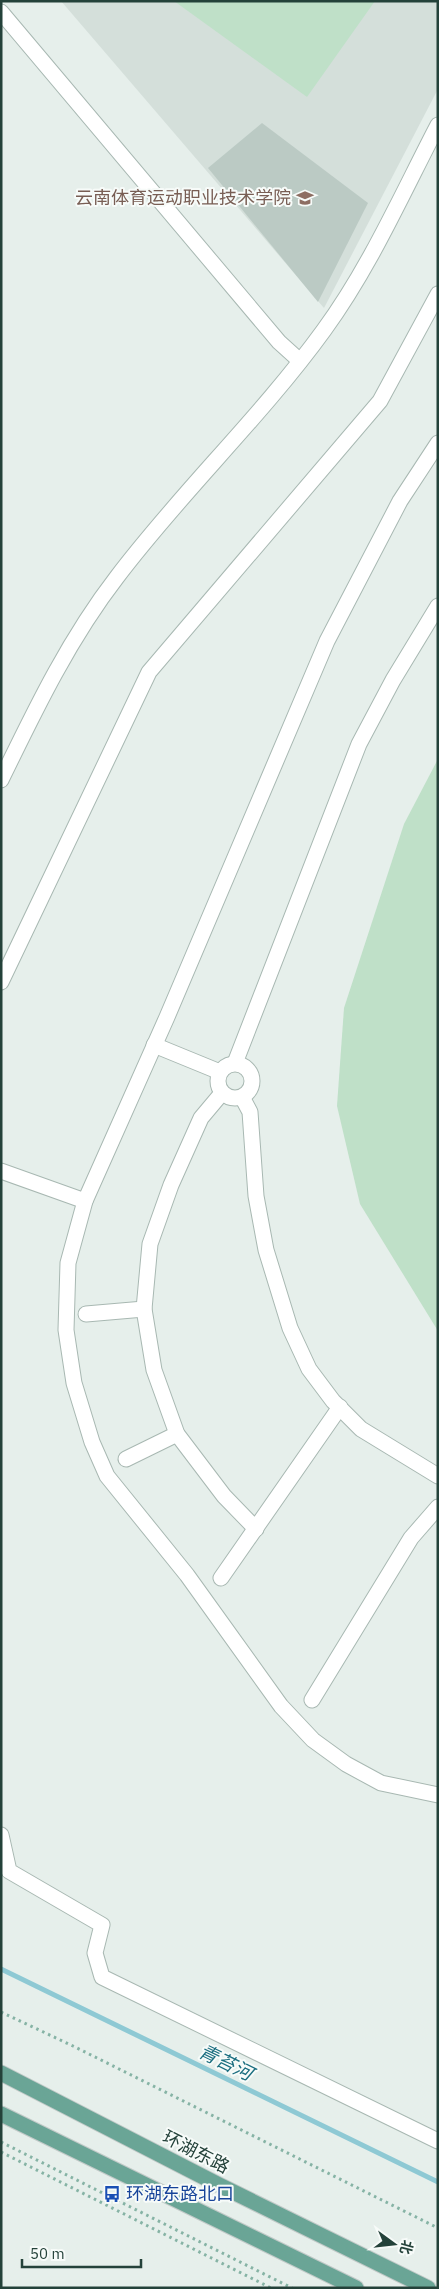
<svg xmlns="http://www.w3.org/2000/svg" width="439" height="2289" font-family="'IBM Plex Sans','Noto Sans SC',sans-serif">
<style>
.built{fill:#d4dfda}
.green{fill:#bfe0c8}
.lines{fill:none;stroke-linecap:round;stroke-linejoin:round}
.stream{stroke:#8ec9d4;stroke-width:5}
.building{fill:#bbcac4}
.minor-casing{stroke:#a8b8b2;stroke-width:17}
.tertiary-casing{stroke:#a8b8b2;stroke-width:17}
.primary-casing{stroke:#c2cac8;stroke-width:17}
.path{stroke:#86b3a5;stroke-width:3;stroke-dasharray:2.5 4;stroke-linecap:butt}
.minor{stroke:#fff;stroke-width:15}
.tertiary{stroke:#fff;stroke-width:15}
.primary{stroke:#6aa596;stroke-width:15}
.labels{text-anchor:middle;stroke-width:4;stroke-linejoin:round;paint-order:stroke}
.education-label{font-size:18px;fill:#785e54;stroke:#f7fbf9;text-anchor:end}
.street-label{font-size:18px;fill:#24423a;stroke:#f7fbf9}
.transit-label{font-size:18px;fill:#164399;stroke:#f7fbf9;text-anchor:start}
.water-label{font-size:19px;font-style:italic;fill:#1c6f80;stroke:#f7fbf9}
</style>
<rect width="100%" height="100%" fill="#e6efeb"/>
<path class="built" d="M 61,1 L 438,1 L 438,89 L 324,308 Z"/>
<g class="green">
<path d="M 174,1 L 375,1 L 307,97 Z"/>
<path d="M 438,759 L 438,1331 L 360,1204 L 337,1106 L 344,1008 L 404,824 Z"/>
</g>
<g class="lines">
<path class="stream" d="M 1,1969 L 438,2182"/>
</g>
<path class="building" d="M 262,123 L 368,203 L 318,302 L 208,168 Z"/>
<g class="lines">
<g class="minor-casing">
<g id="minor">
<path d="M 438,443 L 400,501 L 327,641 L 167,1017 L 85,1201 L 68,1263 L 66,1330 L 74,1383 L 92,1442 L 107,1476 L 187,1575 L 281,1706 L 313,1740 L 346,1764 L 381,1783 L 438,1795"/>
<path d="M 1,982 L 149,672 L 380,401 L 438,294"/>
<path d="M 154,1045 L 220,1072"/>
<path d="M 235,1063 L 359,744 L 393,680 L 438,606"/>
<circle cx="235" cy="1081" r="17"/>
<path d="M 222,1093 L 201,1118 L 171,1185 L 150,1244 L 144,1309 L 154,1370 L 177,1434 L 224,1496 L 256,1529"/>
<path d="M 242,1097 L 250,1112 L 256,1196 L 266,1250 L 290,1328 L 309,1369 L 333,1401 L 361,1429 L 438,1476"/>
<path d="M 1,1171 L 85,1201"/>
<path d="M 86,1314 L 144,1309"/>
<path d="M 126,1459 L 177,1434"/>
<path d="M 221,1578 L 340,1407"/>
<path d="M 312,1700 L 411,1538 L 438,1507"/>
<path d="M 1,1835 L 9,1871 L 102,1925 L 95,1953 L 102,1977 L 438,2141"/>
</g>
</g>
<g class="tertiary-casing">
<g id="tertiary">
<path d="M 1,12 L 279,342 L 300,361"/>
<path d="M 1,780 C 35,710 69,639 117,577 C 182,491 261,417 324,330 C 370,267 402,194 438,125"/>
</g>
</g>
<g class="primary-casing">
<g id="primary">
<path d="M 1,2073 L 219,2185 L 428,2288"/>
<path d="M 1,2114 L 356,2288"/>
</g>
</g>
<g class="path">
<path d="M 1,2012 L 73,2046 L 438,2228"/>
<path d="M 1,2142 L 292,2288"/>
<path d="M 1,2152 L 271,2288"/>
</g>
<use href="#minor" class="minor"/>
<use href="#tertiary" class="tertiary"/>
<use href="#primary" class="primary"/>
</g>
<defs>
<g id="university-bare" transform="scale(1.35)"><path d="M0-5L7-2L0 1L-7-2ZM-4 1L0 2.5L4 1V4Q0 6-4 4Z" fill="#8d6e63" stroke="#f7fbf9" stroke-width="2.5" paint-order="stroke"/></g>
<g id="bus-bare" transform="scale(1.35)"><path d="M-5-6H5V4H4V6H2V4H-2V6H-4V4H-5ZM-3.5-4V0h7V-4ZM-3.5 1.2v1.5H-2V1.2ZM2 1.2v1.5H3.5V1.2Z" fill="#1a4fb4" stroke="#f7fbf9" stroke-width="2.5" paint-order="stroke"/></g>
</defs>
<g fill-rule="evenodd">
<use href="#university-bare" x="305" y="198"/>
<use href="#bus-bare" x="112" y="2194"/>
</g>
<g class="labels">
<g class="education-label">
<text x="291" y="204">云南体育运动职业技术学院</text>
</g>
<g class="street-label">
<text transform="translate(196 2152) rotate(27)" y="6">环湖东路</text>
</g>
<g class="transit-label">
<text x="126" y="2200">环湖东路北口</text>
</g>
<g class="water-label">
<text transform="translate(226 2062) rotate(26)" y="7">青苔河</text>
</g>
</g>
<rect width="439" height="2289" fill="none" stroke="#24423a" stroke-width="5"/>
<g transform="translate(394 2244) rotate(105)" stroke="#f7fbf9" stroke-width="4" paint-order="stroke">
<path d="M0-4L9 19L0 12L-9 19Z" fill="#24423a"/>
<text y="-8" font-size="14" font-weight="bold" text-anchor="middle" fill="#24423a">北</text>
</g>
<path d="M22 2259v8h119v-8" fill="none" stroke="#24423a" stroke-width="2.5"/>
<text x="30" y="2259" font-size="15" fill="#24423a" stroke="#f7fbf9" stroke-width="4" paint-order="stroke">50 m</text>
</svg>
